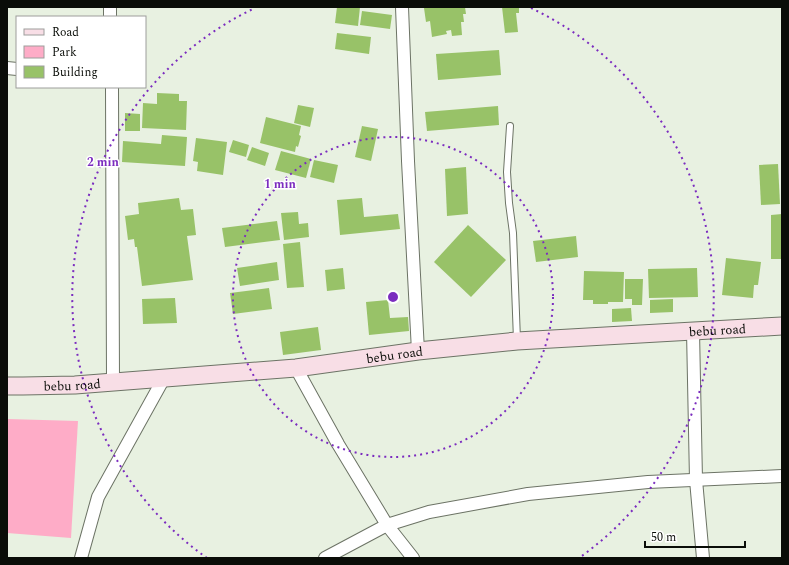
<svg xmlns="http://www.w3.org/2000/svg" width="789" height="565" font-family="Spectral,serif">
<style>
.green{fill:#feacc7}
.building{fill:#98c268}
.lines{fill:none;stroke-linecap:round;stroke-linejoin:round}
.lane-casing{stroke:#6c7365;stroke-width:8}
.street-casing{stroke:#6c7365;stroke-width:14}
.secondary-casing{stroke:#6c7365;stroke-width:19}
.lane{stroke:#fff;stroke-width:6}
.street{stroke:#fff;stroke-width:12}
.secondary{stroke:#f8dee6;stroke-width:17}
.ring{fill:none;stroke:#7b2cbf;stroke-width:2;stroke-dasharray:2 4}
.labels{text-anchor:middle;stroke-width:3;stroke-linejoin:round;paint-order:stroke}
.street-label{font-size:13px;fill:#0a0d08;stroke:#fff}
.centre{fill:#7b2cbf;stroke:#fff;stroke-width:2}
.ring-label{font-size:12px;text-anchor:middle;font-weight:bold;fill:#7b2cbf;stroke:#fff;stroke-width:3;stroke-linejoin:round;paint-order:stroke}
</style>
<rect width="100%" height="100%" fill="#e8f1e1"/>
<path class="green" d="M 7,419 L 78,421 L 71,538 L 7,533 Z"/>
<g class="building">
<path d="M 337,7 L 360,7 L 358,26 L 335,23 Z"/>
<path d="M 434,7 L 465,7 L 466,14 L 463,14 L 464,22 L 461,22 L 462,35 L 452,36 L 451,30 L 446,31 L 447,34 L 432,37 L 430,21 L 426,22 L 424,8 Z"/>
<path d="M 502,7 L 519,7 L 519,13 L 516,13 L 518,32 L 505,33 Z"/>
<path d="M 362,11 L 392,15 L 390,29 L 360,25 Z"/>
<path d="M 337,33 L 371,37 L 369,54 L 335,49 Z"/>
<path d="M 499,50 L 501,75 L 438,80 L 436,54 Z"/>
<path d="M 157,93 L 179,94 L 179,101 L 187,101 L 186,130 L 142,128 L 143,103 L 157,104 Z"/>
<path d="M 298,105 L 314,108 L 310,127 L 294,123 Z"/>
<path d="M 498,106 L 499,125 L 427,131 L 425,112 Z"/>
<path d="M 125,113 L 140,114 L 140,131 L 125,131 Z"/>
<path d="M 266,117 L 301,126 L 299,135 L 301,136 L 298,147 L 296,146 L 295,152 L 260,143 Z"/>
<path d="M 362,126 L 378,129 L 371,161 L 355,157 Z"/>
<path d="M 162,135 L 187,137 L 185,166 L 122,162 L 123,141 L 161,144 Z"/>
<path d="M 196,138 L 227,142 L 223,175 L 197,171 L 198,162 L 193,161 Z"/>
<path d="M 233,140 L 249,145 L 246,157 L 229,152 Z"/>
<path d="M 252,147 L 269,153 L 265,166 L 247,160 Z"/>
<path d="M 281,151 L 311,159 L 306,178 L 275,170 Z"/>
<path d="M 314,160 L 338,165 L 334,183 L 310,177 Z"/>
<path d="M 778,164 L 780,204 L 761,205 L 759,165 Z"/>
<path d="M 466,167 L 468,214 L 447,216 L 445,169 Z"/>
<path d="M 179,198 L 181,210 L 193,209 L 196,235 L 187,236 L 193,280 L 142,286 L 137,247 L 135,247 L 134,239 L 128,240 L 125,216 L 139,214 L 138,203 Z"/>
<path d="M 362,198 L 364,217 L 398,214 L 400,229 L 340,235 L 337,200 Z"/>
<path d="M 298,212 L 299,224 L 308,223 L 309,237 L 284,240 L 281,213 Z"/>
<path d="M 782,214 L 782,259 L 771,259 L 771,215 Z"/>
<path d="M 277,221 L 280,240 L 225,247 L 222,228 Z"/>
<path d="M 468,225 L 506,260 L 471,297 L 434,262 Z"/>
<path d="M 576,236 L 578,257 L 536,262 L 533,241 Z"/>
<path d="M 300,242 L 304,287 L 287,288 L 283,244 Z"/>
<path d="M 726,258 L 761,262 L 758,285 L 754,285 L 753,298 L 722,295 Z"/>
<path d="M 277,262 L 279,280 L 240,286 L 237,268 Z"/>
<path d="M 343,268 L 345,289 L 327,291 L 325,270 Z"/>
<path d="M 697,268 L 698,297 L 649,298 L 648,269 Z"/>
<path d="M 584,271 L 624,272 L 623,302 L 608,302 L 608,304 L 593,304 L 593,300 L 583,300 Z"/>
<path d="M 625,279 L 643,279 L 642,305 L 632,305 L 632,299 L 625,299 Z"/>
<path d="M 269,288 L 272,309 L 233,314 L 230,293 Z"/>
<path d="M 175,298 L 177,323 L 143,324 L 142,299 Z"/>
<path d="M 673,299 L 673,312 L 650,313 L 650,300 Z"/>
<path d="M 388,300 L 390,318 L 408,317 L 409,331 L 369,335 L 366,302 Z"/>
<path d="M 631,308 L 632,321 L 612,322 L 612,309 Z"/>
<path d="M 318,327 L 321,350 L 283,355 L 280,332 Z"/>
</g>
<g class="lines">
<g class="lane-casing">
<path id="lane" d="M 510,126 L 507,172 L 509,203 L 513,233 L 517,340"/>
</g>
<g class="street-casing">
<g id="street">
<path d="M 110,7 L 110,17"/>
<path d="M 402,7 L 408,161 L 418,351"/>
<path d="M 7,68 L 17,69"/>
<path d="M 112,87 L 113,382"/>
<path d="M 693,331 L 696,480 L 703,558"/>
<path d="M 296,368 L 338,444 L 387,525 L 413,558"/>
<path d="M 81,558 L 98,497 L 164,378"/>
<path d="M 325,558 L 387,525 L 429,512 L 528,494 L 648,482 L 782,476"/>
</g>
</g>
<g class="secondary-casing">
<g id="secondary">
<path id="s1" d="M 7,386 L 23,386 L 75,385 L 296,368 L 418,351 L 517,341 L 782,326"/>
</g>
</g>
<use href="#lane" class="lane"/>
<use href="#street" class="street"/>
<use href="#secondary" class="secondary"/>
</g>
<g class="ring">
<circle cx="393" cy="297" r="160"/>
<path d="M207 558A320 320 0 0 1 255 8M531 8A320 320 0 0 1 579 558"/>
</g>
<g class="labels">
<g class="street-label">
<text dy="5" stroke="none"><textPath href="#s1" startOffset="713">bebu road</textPath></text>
<text dy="5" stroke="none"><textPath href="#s1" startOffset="389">bebu road</textPath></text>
<text dy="5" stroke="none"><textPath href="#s1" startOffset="65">bebu road</textPath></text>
</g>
</g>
<circle cx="393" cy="297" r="6" class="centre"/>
<g class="ring-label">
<text x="103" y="166">2 min</text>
<text x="280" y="188">1 min</text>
</g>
<rect width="789" height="565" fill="none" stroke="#0a0d08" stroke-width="16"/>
<rect x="16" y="16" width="130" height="72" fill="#ffffff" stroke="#9d9e9c"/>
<rect x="24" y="29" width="20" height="6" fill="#f8dee6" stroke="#9d9e9c"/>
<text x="52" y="36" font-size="12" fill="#0a0d08">Road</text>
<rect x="24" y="46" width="20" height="12" fill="#feacc7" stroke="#9d9e9c"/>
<text x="52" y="56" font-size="12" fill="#0a0d08">Park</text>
<rect x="24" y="66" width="20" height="12" fill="#98c268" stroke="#9d9e9c"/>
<text x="52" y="76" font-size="12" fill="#0a0d08">Building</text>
<path d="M645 541v6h100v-6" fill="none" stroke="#0a0d08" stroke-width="2"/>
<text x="651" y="541" font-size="12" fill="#0a0d08" stroke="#ffffff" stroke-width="3" paint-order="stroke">50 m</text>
</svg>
